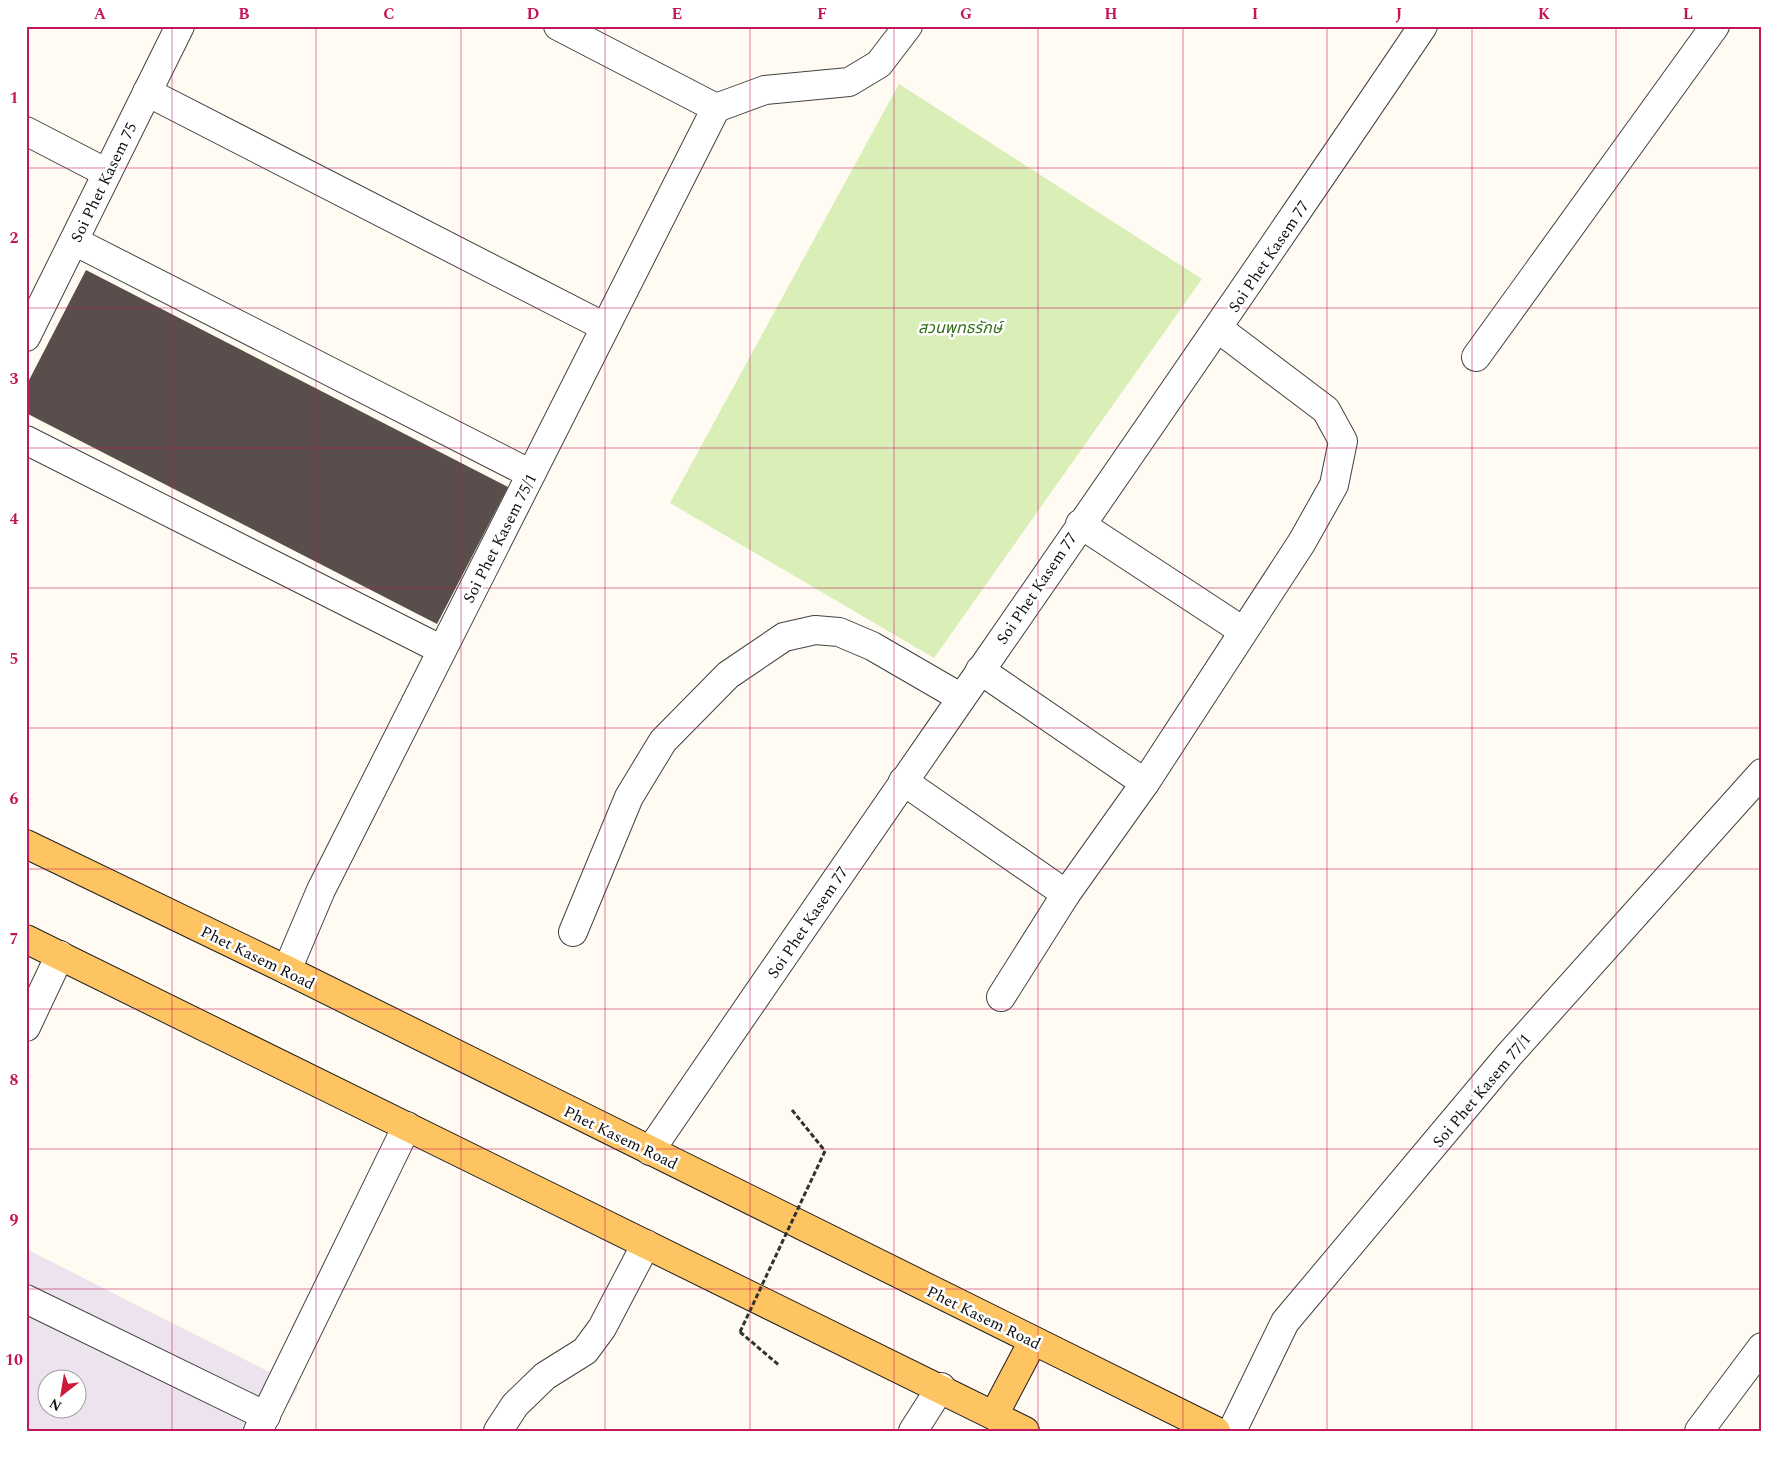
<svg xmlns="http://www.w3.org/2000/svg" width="1788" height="1457" font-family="Spectral,'Noto Sans Thai',serif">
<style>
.industrial{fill:#ece3ee;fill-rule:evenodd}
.green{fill:#daeeb7}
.building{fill:#594e4b}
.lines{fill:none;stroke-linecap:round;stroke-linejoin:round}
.minor-casing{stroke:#424242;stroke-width:30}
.major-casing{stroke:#202020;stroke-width:30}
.path{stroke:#313131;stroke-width:3;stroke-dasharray:5 2.5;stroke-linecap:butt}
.minor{stroke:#fff;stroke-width:28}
.major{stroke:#ffc462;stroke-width:28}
.path-bridge{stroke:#313131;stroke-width:3;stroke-dasharray:5 2.5;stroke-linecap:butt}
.grid{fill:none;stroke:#c2185b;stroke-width:1;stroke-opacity:0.55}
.labels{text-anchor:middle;stroke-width:5;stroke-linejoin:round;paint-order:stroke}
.street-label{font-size:16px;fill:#0f0f0f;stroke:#fff}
.park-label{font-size:16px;font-style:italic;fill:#356e19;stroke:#fff}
.neatline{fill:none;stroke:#c2185b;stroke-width:2}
.grid-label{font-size:16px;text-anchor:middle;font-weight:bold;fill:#c2185b}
</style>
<rect width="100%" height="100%" fill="#fffbf2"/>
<path class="industrial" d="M 26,1249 L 299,1387 L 272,1431 L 26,1431 ZM 48,1380 L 78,1380 L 78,1410 L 48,1410 Z"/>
<path class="green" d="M 899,84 L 1202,279 L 934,658 L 670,503 Z"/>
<path class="building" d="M 86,270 L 508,487 L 437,624 L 26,413 L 26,386 Z"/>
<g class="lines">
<g class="minor-casing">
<g id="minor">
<path d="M 558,26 L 716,108"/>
<path d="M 147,92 L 605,327"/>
<path d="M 716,108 L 765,90 L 849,82 L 879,64 L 908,26"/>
<path d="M 26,131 L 107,173"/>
<path d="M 74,241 L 531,474"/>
<path d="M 26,337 L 180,26"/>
<path d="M 1476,357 L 1715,26"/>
<path d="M 26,440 L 442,650"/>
<path d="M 1080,524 L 1243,631"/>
<path d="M 980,670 L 1145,783"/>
<path d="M 903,781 L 1066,894"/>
<path d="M 573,932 L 629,797 L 663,741 L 728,675 L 784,637 L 815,630 L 839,632 L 872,646 L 960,697"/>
<path d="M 287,970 L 321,890 L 716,108"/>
<path d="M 1001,997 L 1066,894 L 1145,783 L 1302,542 L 1334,485 L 1343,441 L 1326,410 L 1219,329"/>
<path d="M 26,1027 L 60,955"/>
<path d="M 650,1151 C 906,775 1169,403 1423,26"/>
<path d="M 26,1299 L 266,1416"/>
<path d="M 258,1431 L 407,1126"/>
<path d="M 498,1431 L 515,1405 L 545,1376 L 585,1351 L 602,1328 L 646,1244"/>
<path d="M 913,1431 L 941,1387"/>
<path d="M 1232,1431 L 1285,1322 L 1509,1055 L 1762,773"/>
<path d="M 1699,1431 L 1762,1347"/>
</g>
</g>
<g class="major-casing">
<g id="major">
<path d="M 26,844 L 287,970 L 1216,1431"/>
<path d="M 26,939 L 1025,1431"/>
<path d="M 994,1415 L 1033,1341"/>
</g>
</g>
<g class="path">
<path d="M 792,1110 L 825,1151"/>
<path d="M 740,1332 L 780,1366"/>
</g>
<use href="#minor" class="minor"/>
<use href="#major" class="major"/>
<path class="path-bridge" d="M 740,1332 L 825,1151"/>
</g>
<path class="grid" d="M 172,26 L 172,1431M 316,26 L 316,1431M 461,26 L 461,1431M 605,26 L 605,1431M 750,26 L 750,1431M 894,26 L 894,1431M 1038,26 L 1038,1431M 1183,26 L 1183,1431M 1327,26 L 1327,1431M 1472,26 L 1472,1431M 1616,26 L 1616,1431M 26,168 L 1762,168M 26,308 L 1762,308M 26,448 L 1762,448M 26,588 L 1762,588M 26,728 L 1762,728M 26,869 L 1762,869M 26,1009 L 1762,1009M 26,1149 L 1762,1149M 26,1289 L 1762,1289"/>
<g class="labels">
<g class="street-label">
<text transform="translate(103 182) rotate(-64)" y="6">Soi Phet Kasem 75</text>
<text transform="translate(1268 256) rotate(-56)" y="6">Soi Phet Kasem 77</text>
<text transform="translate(499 538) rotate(-63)" y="6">Soi Phet Kasem 75/1</text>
<text transform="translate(1036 588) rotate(-56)" y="6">Soi Phet Kasem 77</text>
<text transform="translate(807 922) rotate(-56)" y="6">Soi Phet Kasem 77</text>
<text transform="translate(258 957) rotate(26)" y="6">Phet Kasem Road</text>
<text transform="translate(1481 1090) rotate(-50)" y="6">Soi Phet Kasem 77/1</text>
<text transform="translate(621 1137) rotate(26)" y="6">Phet Kasem Road</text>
<text transform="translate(984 1317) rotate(26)" y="6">Phet Kasem Road</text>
</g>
<g class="park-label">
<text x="960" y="333">สวนพุทธรักษ์</text>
</g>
</g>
<rect width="1788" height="1457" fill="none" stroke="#ffffff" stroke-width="55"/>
<g transform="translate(62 1394) rotate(211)"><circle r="24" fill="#ffffff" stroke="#9f9f9f"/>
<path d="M0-4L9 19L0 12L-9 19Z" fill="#cc1a3a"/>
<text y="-8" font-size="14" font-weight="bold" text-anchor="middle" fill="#0f0f0f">N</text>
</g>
<rect x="28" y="28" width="1732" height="1402" class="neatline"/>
<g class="grid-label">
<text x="100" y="19">A</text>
<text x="244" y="19">B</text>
<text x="389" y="19">C</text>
<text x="533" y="19">D</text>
<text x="677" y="19">E</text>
<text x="822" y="19">F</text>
<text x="966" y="19">G</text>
<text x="1111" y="19">H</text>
<text x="1255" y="19">I</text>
<text x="1399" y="19">J</text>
<text x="1544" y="19">K</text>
<text x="1688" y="19">L</text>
<text x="14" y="103">1</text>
<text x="14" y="243">2</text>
<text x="14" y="384">3</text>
<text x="14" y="524">4</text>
<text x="14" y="664">5</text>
<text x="14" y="804">6</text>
<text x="14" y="944">7</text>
<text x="14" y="1085">8</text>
<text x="14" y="1225">9</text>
<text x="14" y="1365">10</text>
</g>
</svg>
